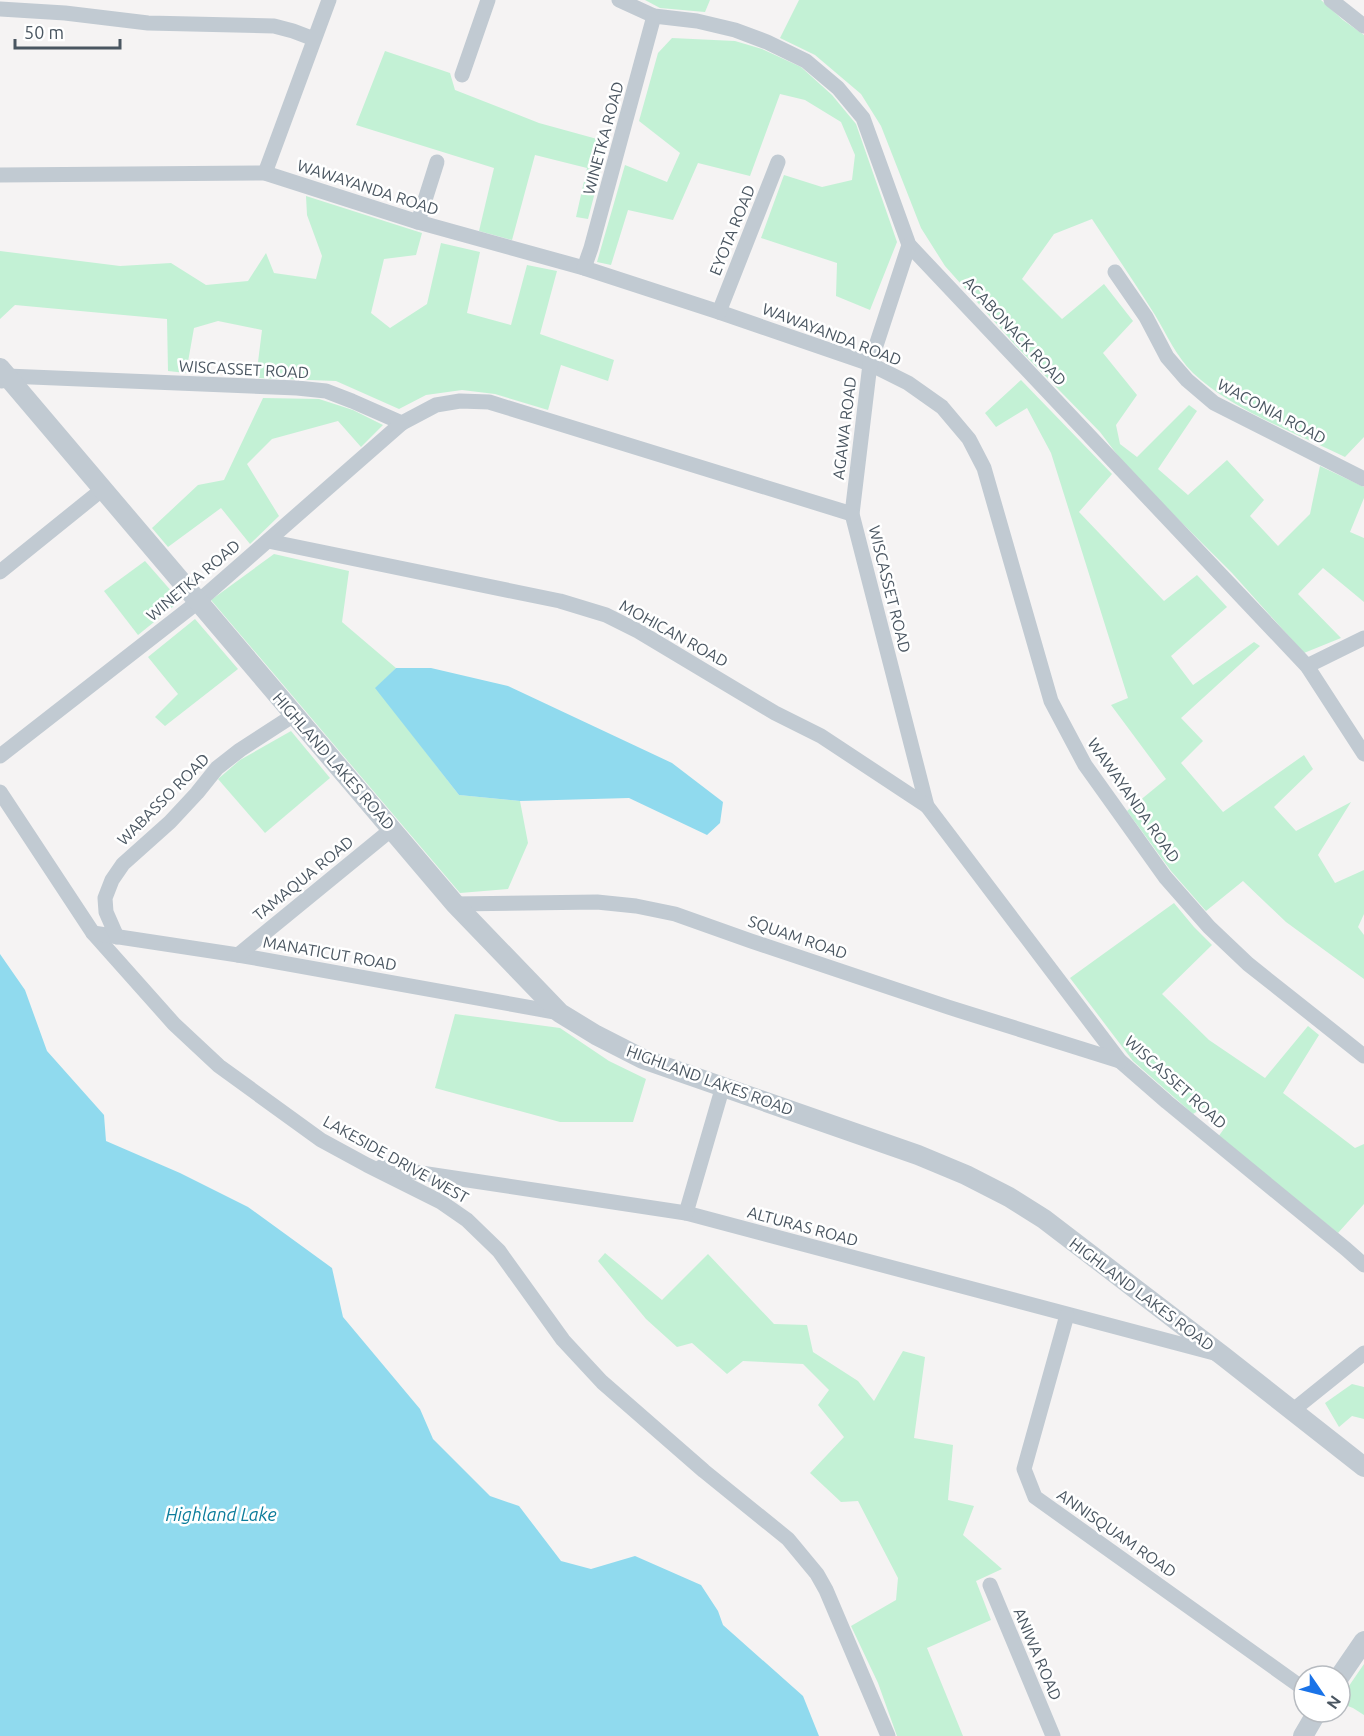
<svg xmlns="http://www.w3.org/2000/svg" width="1364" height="1736" font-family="Ubuntu,sans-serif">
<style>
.green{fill:#c3f1d5}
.water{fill:#90daee}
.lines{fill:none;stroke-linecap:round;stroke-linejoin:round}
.minor{stroke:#c1cad2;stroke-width:15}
.tertiary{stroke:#c1cad2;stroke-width:20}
.labels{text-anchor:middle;stroke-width:5;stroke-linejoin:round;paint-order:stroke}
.street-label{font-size:16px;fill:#4a5661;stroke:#fff}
.water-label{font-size:18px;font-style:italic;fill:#0c7c9b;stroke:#fff}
</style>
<rect width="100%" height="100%" fill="#f5f3f3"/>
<g class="green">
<path d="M 645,0 L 710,0 L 705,12 L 660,8 Z"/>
<path d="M 799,0 L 1321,0 L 1343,20 L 1364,35 L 1364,437 L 1345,457 C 1296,433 1232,410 1193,373 C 1176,356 1167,335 1155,315 C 1135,283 1113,251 1092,219 L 1054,234 L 1022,279 L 1062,319 L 1104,284 L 1133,321 L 1103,353 L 1137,395 L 1116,425 L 1120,444 L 1137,457 L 1189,405 L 1197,411 L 1158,469 L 1188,495 L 1227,460 L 1264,500 L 1250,516 L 1278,546 L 1310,514 L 1320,466 L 1364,487 L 1364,498 L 1350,532 L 1364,538 L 1364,602 L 1323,568 L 1298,594 L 1341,638 L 1304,653 L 1232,573 L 1128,469 L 1100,432 L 1017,347 L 945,266 L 921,228 L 881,126 L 861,94 L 815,55 L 780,38 Z"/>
<path d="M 672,38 L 735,41 L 762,49 L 801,67 L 832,95 L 856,124 L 897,242 L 870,310 L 836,296 L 837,263 L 761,238 L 784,175 L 822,187 L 852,180 L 855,155 L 841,122 L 805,100 L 780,94 L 750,176 L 698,163 L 673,220 L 628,210 L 611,265 L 597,262 L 625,165 L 667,182 L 680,153 L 639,121 L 658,53 Z"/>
<path d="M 385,51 L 450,73 L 455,90 L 539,123 L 608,142 L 588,219 L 576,217 L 587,168 L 535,155 L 512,240 L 479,231 L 494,168 L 356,125 Z"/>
<path d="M 306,196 L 422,233 L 416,255 L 384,259 L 371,313 L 390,328 L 427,304 L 441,243 L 480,252 L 467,313 L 511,325 L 527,265 L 557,271 L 540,334 L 614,360 L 608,381 L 561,365 L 548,410 L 495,394 L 462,390 L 426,395 L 399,409 L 336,381 L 256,378 L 262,330 L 218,321 L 194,328 L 186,373 L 168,371 L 167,319 L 15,305 L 0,319 L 0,251 L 120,266 L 171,263 L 206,285 L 248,281 L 266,253 L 274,273 L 316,279 L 322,256 L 307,215 Z"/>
<path d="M 1021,380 L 1112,474 L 1079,512 L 1164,601 L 1197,575 L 1227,607 L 1171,656 L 1193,685 L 1254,642 L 1260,646 L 1181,718 L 1203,741 L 1181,763 L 1223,812 L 1304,755 L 1313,769 L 1274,807 L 1296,831 L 1351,802 L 1318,855 L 1335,883 L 1364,870 L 1364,914 L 1358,927 L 1364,935 L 1364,979 L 1286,922 L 1243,881 L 1206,911 L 1171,871 L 1127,811 L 1166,779 L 1111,705 L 1128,698 L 1051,453 L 1027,408 L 996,427 L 985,413 Z"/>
<path d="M 263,398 L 319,399 L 353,410 L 383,425 L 361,447 L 338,421 L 272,439 L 247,464 L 279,516 L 250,544 L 221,508 L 168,547 L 152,528 L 198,485 L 224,480 Z"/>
<path d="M 274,554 L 349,571 L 342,622 L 396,668 L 376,688 L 459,795 L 520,801 L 528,843 L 508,889 L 460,893 L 211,600 Z"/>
<path d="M 145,561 L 180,601 L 138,635 L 104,591 Z"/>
<path d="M 195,619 L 238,669 L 165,726 L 155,717 L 178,694 L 148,657 Z"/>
<path d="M 291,731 L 330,778 L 265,833 L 218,779 L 240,760 Z"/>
<path d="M 1174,903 L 1194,927 L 1212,945 L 1162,994 L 1209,1040 L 1265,1078 L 1308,1026 L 1319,1035 L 1283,1093 L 1355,1148 L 1364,1144 L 1364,1204 L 1338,1233 L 1218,1137 L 1226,1126 L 1204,1107 L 1193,1114 L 1133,1061 L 1070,978 Z"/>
<path d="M 455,1014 L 560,1028 L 609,1061 L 646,1079 L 633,1122 L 560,1122 L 435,1088 Z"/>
<path d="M 605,1253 L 662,1300 L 708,1254 L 774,1324 L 807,1325 L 813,1352 L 858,1381 L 874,1401 L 903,1351 L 925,1357 L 914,1438 L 953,1445 L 948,1500 L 974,1506 L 963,1535 L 1002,1569 L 976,1581 L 991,1620 L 927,1648 L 963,1736 L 897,1736 L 878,1683 L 851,1626 L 896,1600 L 898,1578 L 858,1501 L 841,1502 L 810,1473 L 844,1437 L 818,1405 L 829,1390 L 803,1364 L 743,1361 L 727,1374 L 692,1343 L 677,1347 L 646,1319 L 598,1261 Z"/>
<path d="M 1352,1384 L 1364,1387 L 1364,1419 L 1352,1416 L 1339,1427 L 1325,1403 Z"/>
<path d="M 1364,1664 L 1364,1715 L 1353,1708 L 1340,1703 L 1340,1699 Z"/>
</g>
<g class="water">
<path d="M 396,668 L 431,668 L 508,686 L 672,763 L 723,802 L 720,823 L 707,835 L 629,798 L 520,801 L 459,795 L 375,688 Z"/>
<path d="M 0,954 L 25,990 L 47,1051 L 104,1115 L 106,1141 L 180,1173 L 248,1207 L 332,1268 L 343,1317 L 420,1409 L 433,1439 L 490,1496 L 519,1506 L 561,1561 L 591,1569 L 635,1556 L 701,1585 L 718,1611 L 723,1625 L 803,1696 L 819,1736 L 0,1736 Z"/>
</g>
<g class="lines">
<g class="minor">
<path d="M 619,0 L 654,16 L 697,21 L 735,30 L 767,42 L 806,61 L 838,88 L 863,118 L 909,245 L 1307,666 L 1364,754"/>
<path d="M 1331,0 L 1364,26"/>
<path d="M 0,9 L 65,13 L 148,23 L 274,26 L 293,31 L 314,39"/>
<path d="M 462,75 L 488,0"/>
<path d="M 265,173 L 329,0"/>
<path d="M 0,175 L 265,173 L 418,222 L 584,268 L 719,312 L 870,364 L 908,383 L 942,407 L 969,439 L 984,468 L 1051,701 L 1085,765 L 1165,877 L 1209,927 L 1248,964 L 1364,1056"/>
<path d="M 418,222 L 437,162"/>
<path d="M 909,245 L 870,364 L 852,514 L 927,806 L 1120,1061 L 1167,1102 L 1346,1249 L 1364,1265"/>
<path d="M 584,268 L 591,248 L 654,16"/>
<path d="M 1115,272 L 1146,317 L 1167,357 L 1187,380 L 1214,403 L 1364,479"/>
<path d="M 719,312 L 778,162"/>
<path d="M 2,381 L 7,376 L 297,388 L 326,391 L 352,401 L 402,423 L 436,405 L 460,401 L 489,402 L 852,514"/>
<path d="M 268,541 L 560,601 L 606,615 L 638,631 L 775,713 L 821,736 L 927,806"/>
<path d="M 0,572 L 104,488"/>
<path d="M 1307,666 L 1364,638"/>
<path d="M 0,756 L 199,601 L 402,423"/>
<path d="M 0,792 L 93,933 L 174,1024 L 219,1066 L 321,1140 L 367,1165 L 441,1202 L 467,1220 L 499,1251 L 563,1340 L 602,1382 L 704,1471 L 788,1539 L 817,1574 L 826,1590 L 888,1736"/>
<path d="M 455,904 L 597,902 L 636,906 L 675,914 L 751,941 L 948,1007 L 1120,1061"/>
<path d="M 93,933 L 238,955 L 560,1013"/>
<path d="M 117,937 L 106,912 L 105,898 L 112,880 L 123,864 L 170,822 L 197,793 L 217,768 L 240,750 L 294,715"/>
<path d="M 238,955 L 392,829"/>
<path d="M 381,1167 L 686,1213 L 1218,1354"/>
<path d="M 686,1213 L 723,1086"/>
<path d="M 1067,1315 L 1024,1469 L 1035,1497 L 1304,1689"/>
<path d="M 1292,1411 L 1364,1353"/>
<path d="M 990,1585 L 1053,1736"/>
</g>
<g class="tertiary">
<path d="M 0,368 L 455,904 L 560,1013 L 596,1035 L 643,1059 L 918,1155 L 966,1175 L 1009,1197 L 1044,1219 L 1223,1356 L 1364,1467"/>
<path d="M 1340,1676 L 1364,1641"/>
<path d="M 1303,1736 L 1317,1712"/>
</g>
</g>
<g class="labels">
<g class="street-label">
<text transform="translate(603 138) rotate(-75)" y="6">WINETKA ROAD</text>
<text transform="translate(368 187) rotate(18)" y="6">WAWAYANDA ROAD</text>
<text transform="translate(732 230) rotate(-68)" y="6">EYOTA ROAD</text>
<text transform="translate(1015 331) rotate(47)" y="6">ACABONACK ROAD</text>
<text transform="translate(832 334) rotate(21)" y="6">WAWAYANDA ROAD</text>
<text transform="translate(244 369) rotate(3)" y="6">WISCASSET ROAD</text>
<text transform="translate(1272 411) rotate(28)" y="6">WACONIA ROAD</text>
<text transform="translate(844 428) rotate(-83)" y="6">AGAWA ROAD</text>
<text transform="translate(193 580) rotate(-40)" y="6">WINETKA ROAD</text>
<text transform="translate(890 589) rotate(76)" y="6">WISCASSET ROAD</text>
<text transform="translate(674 633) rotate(29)" y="6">MOHICAN ROAD</text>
<text transform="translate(334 761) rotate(49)" y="6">HIGHLAND LAKES ROAD</text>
<text transform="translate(163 799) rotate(-45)" y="6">WABASSO ROAD</text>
<text transform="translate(1134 800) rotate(55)" y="6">WAWAYANDA ROAD</text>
<text transform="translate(303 878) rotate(-39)" y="6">TAMAQUA ROAD</text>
<text transform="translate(798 937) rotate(19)" y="6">SQUAM ROAD</text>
<text transform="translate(330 953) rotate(10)" y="6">MANATICUT ROAD</text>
<text transform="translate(710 1080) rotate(20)" y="6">HIGHLAND LAKES ROAD</text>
<text transform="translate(1176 1082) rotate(42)" y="6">WISCASSET ROAD</text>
<text transform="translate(396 1159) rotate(29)" y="6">LAKESIDE DRIVE WEST</text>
<text transform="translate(803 1226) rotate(15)" y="6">ALTURAS ROAD</text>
<text transform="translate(1142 1294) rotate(37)" y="6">HIGHLAND LAKES ROAD</text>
<text transform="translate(1117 1533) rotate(35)" y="6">ANNISQUAM ROAD</text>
<text transform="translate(1038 1654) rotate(67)" y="6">ANIWA ROAD</text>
</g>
<g class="water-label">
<text x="221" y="1521">Highland Lake</text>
</g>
</g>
<g transform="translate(1322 1694) rotate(125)"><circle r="28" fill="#ffffff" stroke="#b7bbc0" stroke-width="1.5"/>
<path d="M0-4.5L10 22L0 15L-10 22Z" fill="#1a73e8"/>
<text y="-9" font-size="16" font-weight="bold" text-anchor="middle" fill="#4a5661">N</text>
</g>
<path d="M15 39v9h105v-9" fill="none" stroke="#4a5661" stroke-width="3"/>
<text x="24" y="39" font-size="18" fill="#4a5661" stroke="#ffffff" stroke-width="4.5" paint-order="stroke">50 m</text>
</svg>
